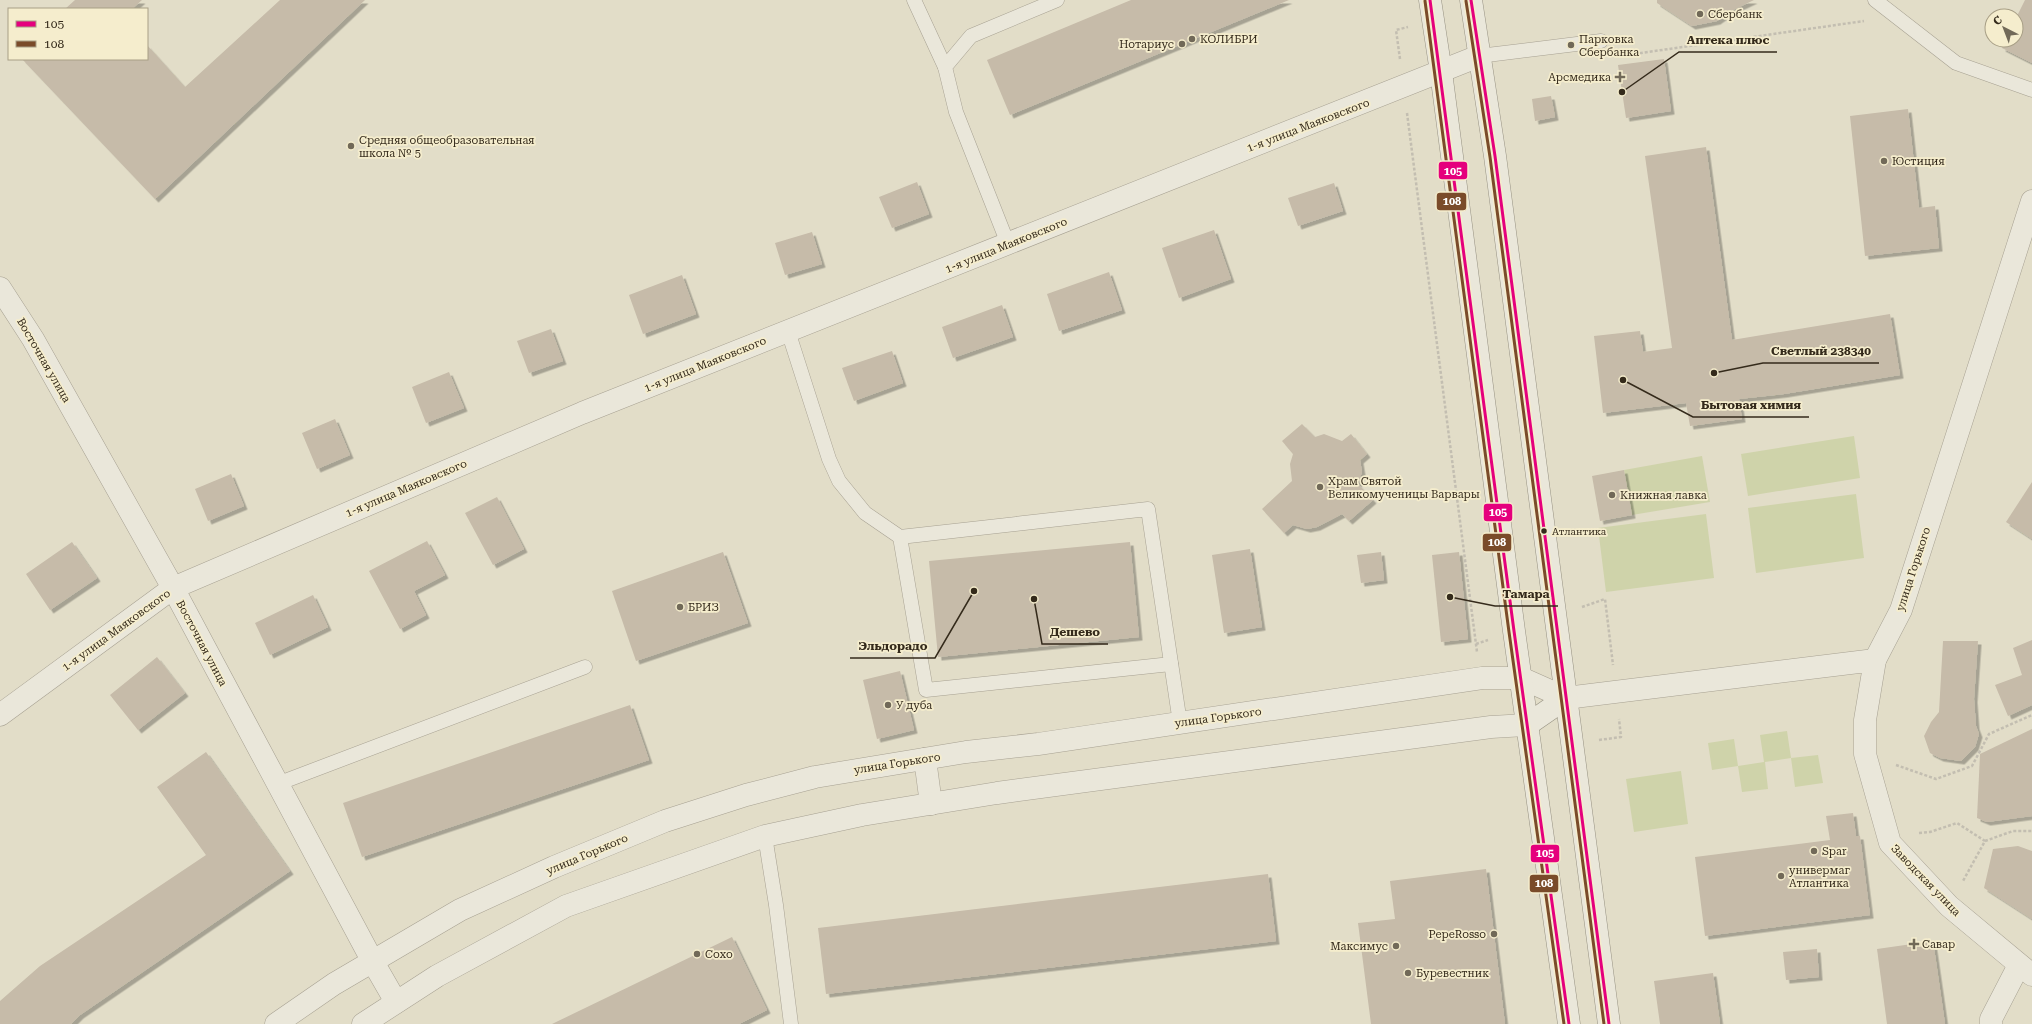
<svg xmlns="http://www.w3.org/2000/svg" width="2032" height="1024" font-family="'Roboto Serif',serif">
<style>
.green{fill:#cfd3aa}
.building{fill:#c6bba9;filter:url(#shadow)}
.lines{fill:none;stroke-linecap:round;stroke-linejoin:round}
.service-casing{stroke:#a7a192;stroke-width:15}
.minor-casing{stroke:#a7a192;stroke-width:23}
.tertiary-casing{stroke:#a7a192;stroke-width:23}
.secondary-casing{stroke:#969182;stroke-width:23}
.path{stroke:#c3beb1;stroke-width:2.5;stroke-dasharray:3 2;stroke-linecap:butt}
.service{stroke:#eae7da;stroke-width:14}
.minor{stroke:#eae7da;stroke-width:22}
.tertiary{stroke:#eae7da;stroke-width:22}
.secondary{stroke:#eae7da;stroke-width:22}
.bus-1-casing{stroke:#f5edcd;stroke-width:6}
.bus-2-casing{stroke:#f5edcd;stroke-width:6}
.bus-1{stroke:#e5007d;stroke-width:3}
.bus-2{stroke:#7a4b2a;stroke-width:3}
.poi-dot{fill:#716958;stroke:#f5edcd;stroke-width:1.5}
.bus-dot{fill:#342a1b;stroke:#f5edcd;stroke-width:1.5}
.labels{text-anchor:middle;stroke-width:3.5;stroke-linejoin:round;paint-order:stroke}
.bus-label{font-size:10px;fill:#342a1b;stroke:#f5edcd;text-anchor:start}
.poi-label{font-size:11px;fill:#342a1b;stroke:#f5edcd;text-anchor:start}
.street-label{font-size:11px;fill:#342a1b;stroke:#f5edcd}
.leader{fill:none;stroke:#342a1b;stroke-width:1.5}
.callout-dot{fill:#342a1b;stroke:#f5edcd;stroke-width:1.5}
.callout-label{font-size:12px;text-anchor:middle;font-weight:bold;fill:#342a1b;stroke:#f5edcd;stroke-width:3.5;stroke-linejoin:round;paint-order:stroke}
.line-badge{stroke:#f5edcd;stroke-width:1.5}
.badge-label{font-size:11px;text-anchor:middle;font-weight:bold;fill:#fff}
</style>
<defs>
<filter id="shadow"><feDropShadow dx="3.5" dy="3.5" stdDeviation="0" flood-color="#0004"/></filter>
</defs>
<rect width="100%" height="100%" fill="#e2ddc8"/>
<g class="green">
<path d="M 1854,436 L 1860,478 L 1748,496 L 1741,454 Z"/>
<path d="M 1702,456 L 1710,502 L 1632,515 L 1624,470 Z"/>
<path d="M 1856,494 L 1864,558 L 1756,573 L 1748,508 Z"/>
<path d="M 1706,514 L 1714,578 L 1606,592 L 1598,528 Z"/>
<path d="M 1787,731 L 1791,758 L 1818,755 L 1823,783 L 1795,787 L 1791,758 L 1765,762 L 1768,789 L 1742,792 L 1738,766 L 1712,770 L 1708,743 L 1734,739 L 1738,766 L 1764,762 L 1760,735 Z"/>
<path d="M 1681,771 L 1688,824 L 1634,832 L 1626,779 Z"/>
</g>
<g class="building">
<path d="M 75,0 L 142,0 L 132,9 L 65,9 Z"/>
<path d="M 280,0 L 365,0 L 155,199 L 22,59 L 147,59 L 147,45 L 185,87 Z"/>
<path d="M 1131,0 L 1289,0 L 1010,115 L 987,60 Z"/>
<path d="M 1657,0 L 1754,0 L 1731,11 L 1717,21 L 1692,26 L 1657,3 Z"/>
<path d="M 2025,0 L 2032,0 L 2032,63 L 2002,48 L 2006,40 L 2016,40 L 2016,18 Z"/>
<path d="M 1664,59 L 1671,111 L 1626,118 L 1618,65 Z"/>
<path d="M 1551,96 L 1555,117 L 1535,121 L 1532,99 Z"/>
<path d="M 1908,109 L 1919,208 L 1935,206 L 1939,248 L 1865,256 L 1850,116 Z"/>
<path d="M 1706,147 L 1732,340 L 1890,314 L 1900,375 L 1784,394 L 1739,399 L 1742,419 L 1690,426 L 1686,403 L 1603,413 L 1594,336 L 1640,331 L 1643,352 L 1672,348 L 1645,156 Z"/>
<path d="M 917,182 L 929,214 L 892,228 L 879,197 Z"/>
<path d="M 1334,183 L 1343,211 L 1298,226 L 1288,198 Z"/>
<path d="M 1214,230 L 1231,279 L 1179,298 L 1162,248 Z"/>
<path d="M 812,232 L 822,264 L 785,275 L 775,243 Z"/>
<path d="M 1109,272 L 1122,310 L 1059,331 L 1047,294 Z"/>
<path d="M 682,275 L 696,314 L 643,334 L 629,295 Z"/>
<path d="M 1002,305 L 1013,337 L 953,358 L 942,327 Z"/>
<path d="M 551,329 L 563,361 L 529,373 L 517,341 Z"/>
<path d="M 892,351 L 903,383 L 854,401 L 842,368 Z"/>
<path d="M 449,372 L 464,408 L 426,423 L 412,387 Z"/>
<path d="M 335,419 L 350,455 L 317,469 L 302,433 Z"/>
<path d="M 1302,424 L 1315,437 L 1324,434 L 1342,441 L 1351,434 L 1367,454 L 1360,460 L 1362,472 L 1358,484 L 1373,500 L 1349,521 L 1342,514 L 1317,527 L 1307,529 L 1293,525 L 1284,533 L 1262,509 L 1292,481 L 1290,464 L 1293,454 L 1282,441 Z"/>
<path d="M 1624,470 L 1632,515 L 1600,521 L 1592,476 Z"/>
<path d="M 231,474 L 244,506 L 208,521 L 195,489 Z"/>
<path d="M 2032,482 L 2032,539 L 2006,522 Z"/>
<path d="M 497,497 L 524,549 L 493,565 L 465,513 Z"/>
<path d="M 427,541 L 445,575 L 414,591 L 426,615 L 400,629 L 369,571 Z"/>
<path d="M 72,542 L 97,578 L 50,610 L 26,574 Z"/>
<path d="M 1130,542 L 1139,637 L 938,657 L 929,561 Z"/>
<path d="M 1250,549 L 1262,627 L 1224,633 L 1212,555 Z"/>
<path d="M 723,552 L 748,623 L 636,661 L 612,591 Z"/>
<path d="M 1381,552 L 1384,580 L 1361,583 L 1357,555 Z"/>
<path d="M 1459,552 L 1468,639 L 1441,642 L 1432,555 Z"/>
<path d="M 313,595 L 328,627 L 270,655 L 255,623 Z"/>
<path d="M 2032,640 L 2032,705 L 2008,716 L 1995,685 L 2022,675 L 2013,648 Z"/>
<path d="M 1943,641 L 1978,641 L 1974,699 L 1976,726 L 1979,734 L 1975,747 L 1961,761 L 1940,758 L 1930,753 L 1924,736 L 1931,722 L 1939,712 Z"/>
<path d="M 157,657 L 185,693 L 138,730 L 110,695 Z"/>
<path d="M 900,671 L 914,730 L 877,739 L 863,680 Z"/>
<path d="M 630,705 L 649,760 L 362,857 L 343,803 Z"/>
<path d="M 2032,729 L 2032,816 L 1987,822 L 1977,818 L 1980,754 Z"/>
<path d="M 206,752 L 290,871 L 80,1015 L 71,1024 L 0,1024 L 0,1001 L 40,966 L 206,855 L 157,787 Z"/>
<path d="M 1853,813 L 1856,836 L 1860,836 L 1870,915 L 1705,936 L 1695,857 L 1830,840 L 1826,816 Z"/>
<path d="M 2018,846 L 2032,851 L 2032,919 L 1984,888 L 1993,849 Z"/>
<path d="M 1486,869 L 1505,1024 L 1371,1024 L 1358,923 L 1395,919 L 1390,881 Z"/>
<path d="M 1268,874 L 1276,941 L 826,994 L 818,928 Z"/>
<path d="M 732,937 L 767,1010 L 739,1024 L 552,1024 Z"/>
<path d="M 1933,941 L 1945,1024 L 1887,1024 L 1877,949 Z"/>
<path d="M 1817,949 L 1819,977 L 1786,980 L 1783,952 Z"/>
<path d="M 1713,973 L 1720,1024 L 1660,1024 L 1654,981 Z"/>
</g>
<g class="lines">
<g class="service-casing">
<g id="service">
<path d="M 914,0 L 945,67"/>
<path d="M 1875,0 L 1956,63 L 2032,90"/>
<path d="M 1479,56 L 1601,41"/>
<path d="M 1008,244 L 956,112 L 945,67 L 971,36 L 1057,0"/>
<path d="M 788,331 L 829,459 L 839,481 L 865,513 L 900,537 L 1148,509 L 1180,723"/>
<path d="M 900,537 L 926,690 L 1171,664"/>
<path d="M 277,784 L 585,667"/>
<path d="M 765,836 L 776,905 L 791,1024"/>
</g>
</g>
<g class="minor-casing">
<g id="minor">
<path d="M 0,288 L 33,339 L 173,588 L 373,962"/>
<path d="M 1875,660 L 1901,610 L 2032,201"/>
<path d="M 0,715 L 173,588 L 582,413 L 1479,56"/>
<path d="M 1991,1024 L 1991,1019 L 2019,965"/>
</g>
</g>
<g class="tertiary-casing">
<g id="tertiary">
<path d="M 925,759 L 931,804"/>
<path d="M 373,962 L 396,1002"/>
<path d="M 276,1024 L 334,984 L 460,910 L 554,867 L 665,821 L 746,795 L 815,777 L 966,752 L 1038,744 L 1482,678 L 1521,678 L 1566,698 L 1875,660 L 1865,720 L 1865,754 L 1890,843 L 1949,906 L 2032,975"/>
<path d="M 363,1024 L 437,976 L 566,906 L 765,836 L 862,815 L 997,793 L 1491,727 L 1527,725"/>
</g>
</g>
<g class="secondary-casing">
<g id="secondary">
<path d="M 1430,0 L 1441,72 L 1514,631 L 1569,1024"/>
<path d="M 1471,0 L 1495,156 L 1609,1024"/>
<path d="M 1527,725 L 1566,698"/>
</g>
</g>
<g class="path">
<path d="M 1620,56 L 1864,21"/>
<path d="M 1400,59 L 1396,30 L 1408,27"/>
<path d="M 1407,113 L 1477,652"/>
<path d="M 1582,607 L 1605,599 L 1613,665"/>
<path d="M 1476,644 L 1488,640"/>
<path d="M 1599,740 L 1621,737 L 1619,719"/>
<path d="M 1896,765 L 1936,779 L 1972,766 L 1989,734 L 2032,715"/>
<path d="M 1919,833 L 1930,832 L 1957,823 L 1985,841 L 1963,881"/>
<path d="M 1985,841 L 2013,831 L 2032,831"/>
</g>
<use href="#service" class="service"/>
<use href="#minor" class="minor"/>
<use href="#tertiary" class="tertiary"/>
<use href="#secondary" class="secondary"/>
<g class="bus-1-casing">
<g id="bus-1">
<path d="M 1430,0 L 1514,631 L 1569,1024"/>
<path d="M 1471,0 L 1495,156 L 1609,1024"/>
</g>
</g>
<g class="bus-2-casing">
<g id="bus-2">
<path d="M 1425,1 L 1509,632 L 1564,1024"/>
<path d="M 1466,1 L 1490,157 L 1604,1024"/>
</g>
</g>
<use href="#bus-1" class="bus-1"/>
<use href="#bus-2" class="bus-2"/>
</g>
<g class="poi-dot">
<circle cx="1700" cy="14" r="4"/>
<circle cx="1192" cy="39" r="4"/>
<circle cx="1182" cy="44" r="4"/>
<circle cx="1571" cy="45" r="4"/>
<path d="M1618 71h4v4h4v4h-4v4h-4v-4h-4v-4h4z"/>
<circle cx="351" cy="146" r="4"/>
<circle cx="1884" cy="161" r="4"/>
<circle cx="1320" cy="487" r="4"/>
<circle cx="1612" cy="495" r="4"/>
<circle cx="680" cy="607" r="4"/>
<circle cx="888" cy="705" r="4"/>
<circle cx="1814" cy="851" r="4"/>
<circle cx="1781" cy="876" r="4"/>
<circle cx="1494" cy="934" r="4"/>
<path d="M1912 938h4v4h4v4h-4v4h-4v-4h-4v-4h4z"/>
<circle cx="1396" cy="946" r="4"/>
<circle cx="697" cy="954" r="4"/>
<circle cx="1408" cy="973" r="4"/>
</g>
<circle class="bus-dot" cx="1544" cy="531" r="3.5"/>
<g class="labels">
<g class="bus-label">
<text x="1552" y="535">Атлантика</text>
</g>
<g class="poi-label">
<text x="1708" y="18">Сбербанк</text>
<text x="1200" y="43">КОЛИБРИ</text>
<text x="1579" y="43">Парковка<tspan x="1579" dy="13">Сбербанка</tspan></text>
<text x="1174" y="48" text-anchor="end">Нотариус</text>
<text x="1611" y="81" text-anchor="end">Арсмедика</text>
<text x="359" y="144">Средняя общеобразовательная<tspan x="359" dy="13">школа № 5</tspan></text>
<text x="1892" y="165">Юстиция</text>
<text x="1328" y="485">Храм Святой<tspan x="1328" dy="13">Великомученицы Варвары</tspan></text>
<text x="1620" y="499">Книжная лавка</text>
<text x="688" y="611">БРИЗ</text>
<text x="896" y="709">У дуба</text>
<text x="1822" y="855">Spar</text>
<text x="1789" y="874">универмаг<tspan x="1789" dy="13">Атлантика</tspan></text>
<text x="1486" y="938" text-anchor="end">PepeRosso</text>
<text x="1922" y="948">Савар</text>
<text x="1388" y="950" text-anchor="end">Максимус</text>
<text x="705" y="958">Сохо</text>
<text x="1416" y="977">Буревестник</text>
</g>
<g class="street-label">
<text transform="translate(1308 125) rotate(-21)" y="4">1-я улица Маяковского</text>
<text transform="translate(1006 245) rotate(-22)" y="4">1-я улица Маяковского</text>
<text transform="translate(44 360) rotate(60)" y="4">Восточная улица</text>
<text transform="translate(705 364) rotate(-22)" y="4">1-я улица Маяковского</text>
<text transform="translate(406 488) rotate(-23)" y="4">1-я улица Маяковского</text>
<text transform="translate(1913 569) rotate(-72)" y="4">улица Горького</text>
<text transform="translate(116 630) rotate(-36)" y="4">1-я улица Маяковского</text>
<text transform="translate(202 643) rotate(62)" y="4">Восточная улица</text>
<text transform="translate(1218 717) rotate(-8)" y="4">улица Горького</text>
<text transform="translate(897 763) rotate(-9)" y="4">улица Горького</text>
<text transform="translate(587 854) rotate(-23)" y="4">улица Горького</text>
<text transform="translate(1926 880) rotate(46)" y="4">Заводская улица</text>
</g>
</g>
<path class="leader" d="M1622 92L1679 52H1777M1714 373L1763 363H1879M1623 380L1693 417H1809M1450 597L1495 606H1558M1034 599L1042 644H1108M974 591L935 658H850"/>
<g class="callout-dot">
<circle cx="1622" cy="92" r="4"/>
<circle cx="1714" cy="373" r="4"/>
<circle cx="1623" cy="380" r="4"/>
<circle cx="1450" cy="597" r="4"/>
<circle cx="1034" cy="599" r="4"/>
<circle cx="974" cy="591" r="4"/>
</g>
<g class="callout-label">
<text x="1728" y="44">Аптека плюс</text>
<text x="1821" y="355">Светлый 238340</text>
<text x="1751" y="409">Бытовая химия</text>
<text x="1526" y="598">Тамара</text>
<text x="1075" y="636">Дешево</text>
<text x="893" y="650">Эльдорадо</text>
</g>
<g class="line-badge">
<rect x="1438" y="161" width="30" height="19" rx="4" fill="#e5007d"/>
<rect x="1436" y="192" width="31" height="19" rx="4" fill="#7a4b2a"/>
<rect x="1483" y="503" width="30" height="19" rx="4" fill="#e5007d"/>
<rect x="1482" y="533" width="30" height="19" rx="4" fill="#7a4b2a"/>
<rect x="1530" y="844" width="30" height="19" rx="4" fill="#e5007d"/>
<rect x="1529" y="874" width="30" height="19" rx="4" fill="#7a4b2a"/>
</g>
<g class="badge-label">
<text x="1453" y="175">105</text>
<text x="1452" y="205">108</text>
<text x="1498" y="516">105</text>
<text x="1497" y="546">108</text>
<text x="1545" y="857">105</text>
<text x="1544" y="887">108</text>
</g>
<rect x="8" y="8" width="140" height="52" fill="#f5edcd" stroke="#a89f86"/>
<rect x="16" y="21" width="20" height="6" fill="#e5007d" stroke="#a89f86"/>
<text x="44" y="28" font-size="12" fill="#342a1b">105</text>
<rect x="16" y="41" width="20" height="6" fill="#7a4b2a" stroke="#a89f86"/>
<text x="44" y="48" font-size="12" fill="#342a1b">108</text>
<g transform="translate(2004 28) rotate(318)"><circle r="19" fill="#f5edcd" stroke="#a89f86"/>
<path d="M0-3L7 15L0 10L-7 15Z" fill="#716958"/>
<text y="-6" font-size="11" font-weight="bold" text-anchor="middle" fill="#342a1b">С</text>
</g>
</svg>
